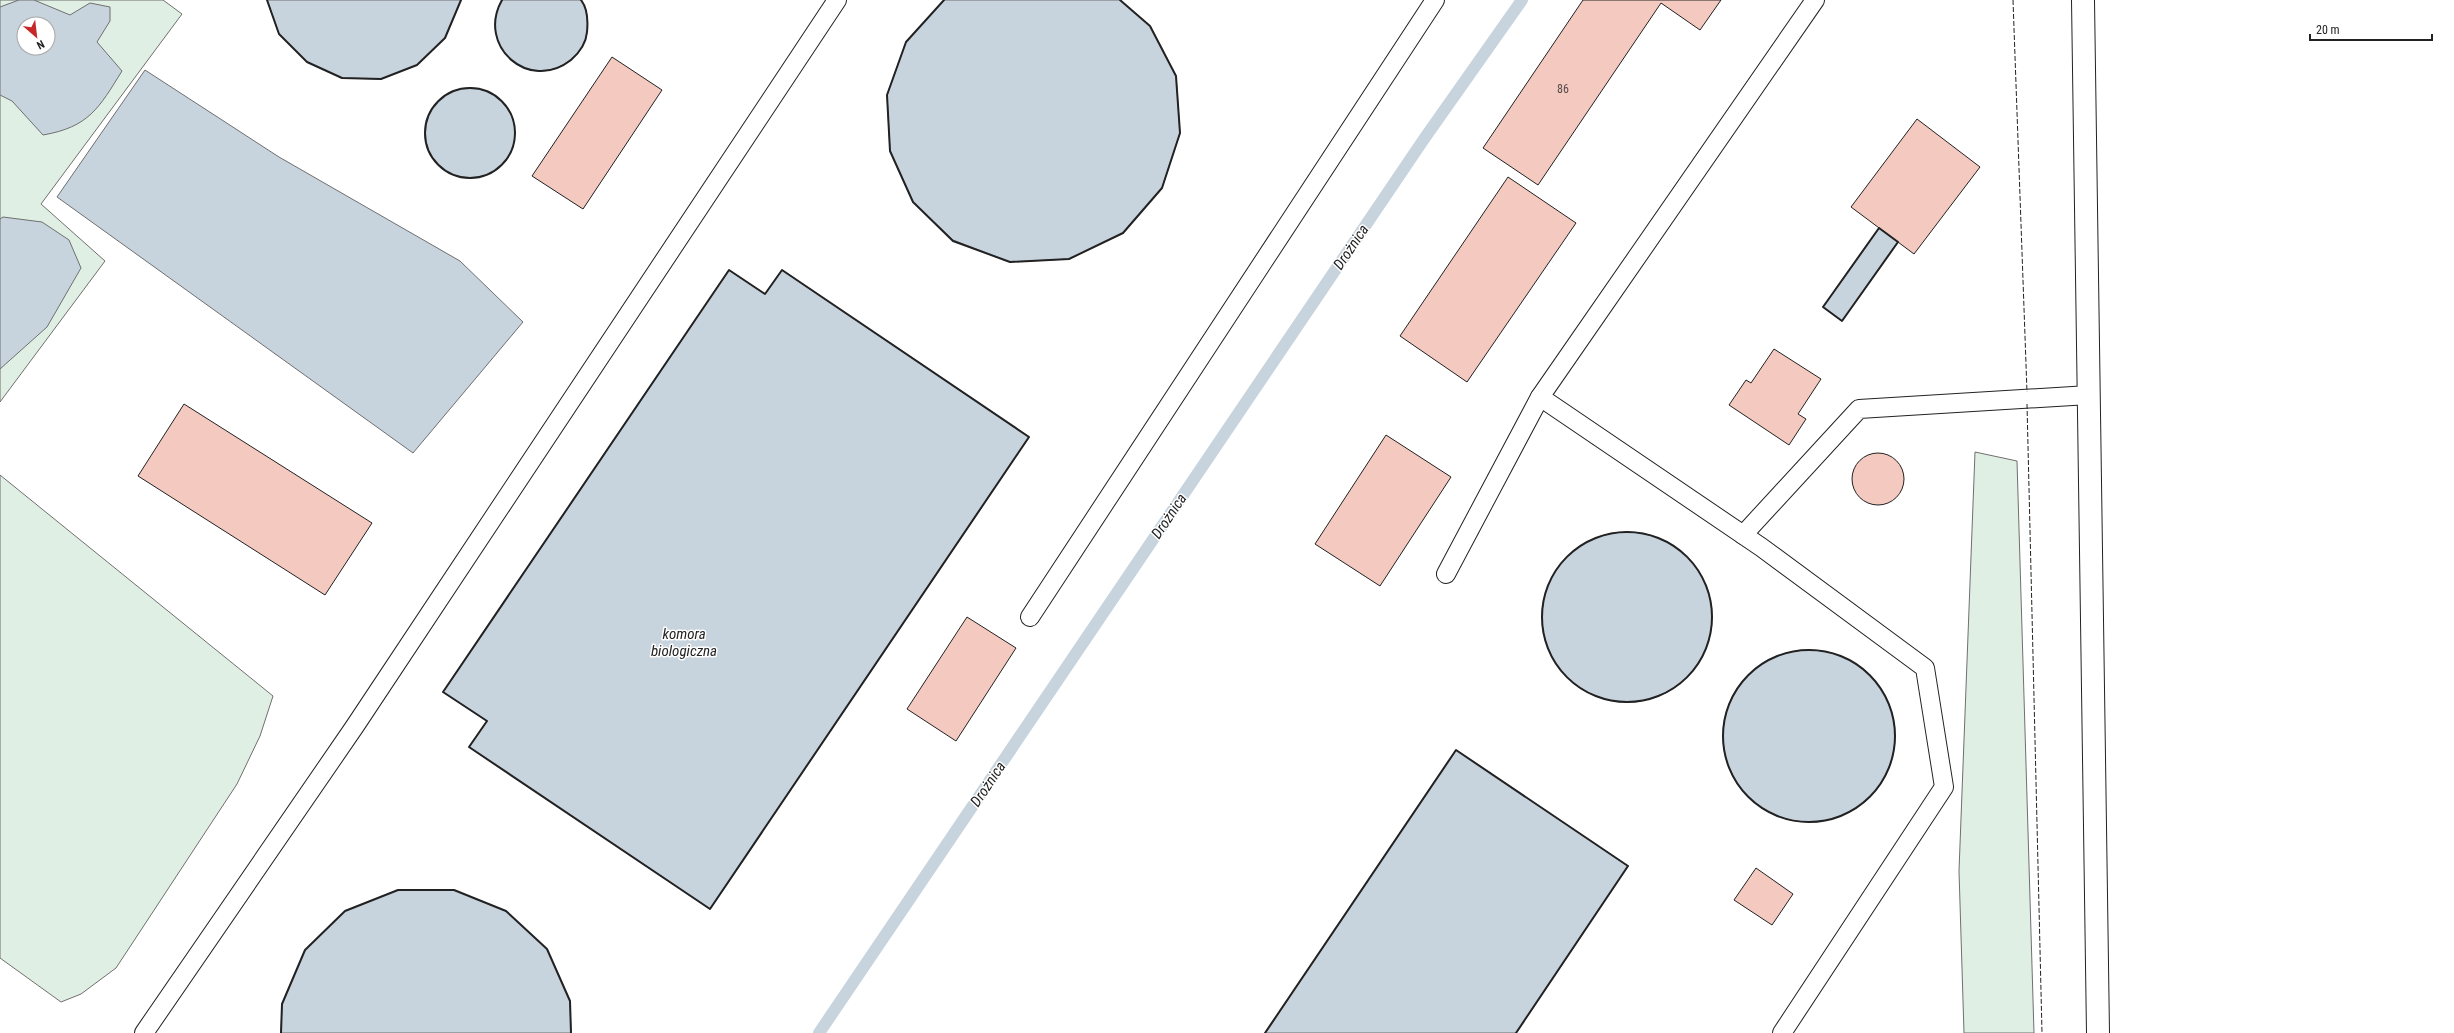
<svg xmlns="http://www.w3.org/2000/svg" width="2454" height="1033" font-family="'Roboto Condensed',sans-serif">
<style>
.green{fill:#e0efe3;stroke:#6f6f6f;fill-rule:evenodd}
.water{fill:#c7d3dd;stroke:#6f6f6f;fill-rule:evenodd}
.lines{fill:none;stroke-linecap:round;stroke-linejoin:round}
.stream{stroke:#c7d3dd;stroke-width:12}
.building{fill:#f3c9c0;stroke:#222}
.service-casing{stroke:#222;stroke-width:20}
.secondary-casing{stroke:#222;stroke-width:24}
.service{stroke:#fff;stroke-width:18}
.secondary{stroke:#fff;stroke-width:22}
.fence{stroke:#222;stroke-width:1;stroke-dasharray:5 2;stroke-linecap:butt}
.wall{stroke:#222;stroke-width:2}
.labels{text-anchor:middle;stroke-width:3;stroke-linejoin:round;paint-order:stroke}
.number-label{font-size:12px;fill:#564c4a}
.water-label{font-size:15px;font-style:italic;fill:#222;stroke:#fff}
</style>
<rect width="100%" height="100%" fill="#fff"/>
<g class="green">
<path d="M 0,0 L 163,0 L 182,14 L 41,204 L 105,261 L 0,402 ZM 24,24 L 48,24 L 48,48 L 24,48 Z"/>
<path d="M 1975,452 L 2017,461 L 2034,1033 L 1964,1033 L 1959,871 Z"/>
<path d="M 0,475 L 273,696 L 260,736 L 237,784 L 116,968 L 81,994 L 61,1002 L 0,958 Z"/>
</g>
<g class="water">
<path d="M 19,0 L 34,0 L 70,15 L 90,3 L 110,7 L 110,21 L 97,42 L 122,71 C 99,108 89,127 43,135 L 12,101 L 0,95 L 0,7 ZM 24,24 L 48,24 L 48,48 L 24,48 Z"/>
<path d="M 267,0 L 461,0 L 445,38 L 417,65 L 381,79 L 342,78 L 307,62 L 279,34 Z"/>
<path d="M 502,0 L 581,0 C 588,9 588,22 587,32 C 586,44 579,53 570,60 C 529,93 476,46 502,0 Z"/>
<path d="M 944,0 L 1120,0 L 1150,26 L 1176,76 L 1180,133 L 1162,188 L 1123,233 L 1069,259 L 1010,262 L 953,240 L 913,202 L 890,151 L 887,95 L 906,42 Z"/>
<path d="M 145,70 L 279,157 L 460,261 L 523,322 L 413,453 L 57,197 Z"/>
<circle cx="470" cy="133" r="45"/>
<path d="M 3,217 L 42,222 L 69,240 L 81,268 L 47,327 L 0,369 L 0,219 Z"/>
<path d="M 1879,228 L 1898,242 L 1842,321 L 1823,307 Z"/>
<path d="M 729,270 L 765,294 L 782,270 L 1029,437 L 710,909 L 469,747 L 487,721 L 443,692 Z"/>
<circle cx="1627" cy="617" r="85"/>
<circle cx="1809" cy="736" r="86"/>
<path d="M 1456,750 L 1628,866 L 1516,1033 L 1265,1033 Z"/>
<path d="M 398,890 L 454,890 L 506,911 L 547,949 L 570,1001 L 571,1033 L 281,1033 L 282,1004 L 305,950 L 345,911 Z"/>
</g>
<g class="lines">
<path class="stream" d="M 819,1033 L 1424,139 L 1522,0"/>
</g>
<g class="building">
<path d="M 1583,0 L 1721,0 L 1700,30 L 1661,3 L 1538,185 L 1483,148 Z"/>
<path d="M 612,57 L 662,90 L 583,209 L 532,176 Z"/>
<path d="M 1917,119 L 1980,167 L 1914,254 L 1851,207 Z"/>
<path d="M 1508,177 L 1576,223 L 1467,382 L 1400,336 Z"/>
<path d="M 1774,349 L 1821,379 L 1798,414 L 1806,419 L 1789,445 L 1729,405 L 1746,380 L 1751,383 Z"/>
<path d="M 184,404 L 372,523 L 325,595 L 138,476 Z"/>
<path d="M 1386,435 L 1451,477 L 1380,586 L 1315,544 Z"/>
<circle cx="1878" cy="479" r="26"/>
<path d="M 967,617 L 1016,648 L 956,741 L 907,709 Z"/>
<path d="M 1756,868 L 1793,894 L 1772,925 L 1734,900 Z"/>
</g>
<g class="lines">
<g class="service-casing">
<g id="service">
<path d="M 1540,397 L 1761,547 L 1925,668 L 1944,787 L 1782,1033"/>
<path d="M 1743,535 L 1859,409 L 2089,395"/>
<path d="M 1446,574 L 1540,397 L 1815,0"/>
<path d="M 1030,617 L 1435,0"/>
<path d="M 144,1033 L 355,726 L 837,0"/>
</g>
</g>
<g class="secondary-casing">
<path id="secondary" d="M 2083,0 L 2098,1033"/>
</g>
<use href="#service" class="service"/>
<use href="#secondary" class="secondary"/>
<g class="fence">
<path d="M 2013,0 L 2027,392"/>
<path d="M 2027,404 L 2042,1033"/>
</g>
<g class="wall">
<path d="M 267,0 L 279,34 L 307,62 L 342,78 L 381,79 L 417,65 L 445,38 L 461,0"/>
<path d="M 502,0 C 476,46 529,93 571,60 C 579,53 586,44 587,32 C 588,22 588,9 581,0"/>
<path d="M 944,0 L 906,42 L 887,95 L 890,151 L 913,202 L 953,241 L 1010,262 L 1069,259 L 1123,233 L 1162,188 L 1180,133 L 1176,76 L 1150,26 L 1120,0"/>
<circle cx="470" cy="133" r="45"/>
<path d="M 1879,228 L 1898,242 L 1842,321 L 1823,307 Z"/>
<path d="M 729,270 L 765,294 L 782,270 L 1029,437 L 710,909 L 469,747 L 487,721 L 443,692 Z"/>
<circle cx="1627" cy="617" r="85"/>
<circle cx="1809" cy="736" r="86"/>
<path d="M 281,1033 L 282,1004 L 305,950 L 345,911 L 398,890 L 454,890 L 506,911 L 547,949 L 570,1001 L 571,1033"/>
<path d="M 1265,1033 L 1456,750 L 1628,866 L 1516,1033"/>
</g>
</g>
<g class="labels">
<g class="number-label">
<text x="1563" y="93">86</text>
</g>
<g class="water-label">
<text transform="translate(1351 247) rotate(-56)" y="5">Drożnica</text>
<text transform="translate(1169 516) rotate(-56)" y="5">Drożnica</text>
<text x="684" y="639">komora<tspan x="684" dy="17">biologiczna</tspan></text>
<text transform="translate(988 784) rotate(-56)" y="5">Drożnica</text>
</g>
</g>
<g transform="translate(36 36) rotate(152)"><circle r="19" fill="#ffffff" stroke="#a7a7a7"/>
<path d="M0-3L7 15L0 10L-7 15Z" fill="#c62828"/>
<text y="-6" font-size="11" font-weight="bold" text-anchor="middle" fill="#222222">N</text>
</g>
<path d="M2310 34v6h122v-6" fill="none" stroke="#222222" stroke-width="2"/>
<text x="2316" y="34" font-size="12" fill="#222222" stroke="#ffffff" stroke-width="3" paint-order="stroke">20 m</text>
</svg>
